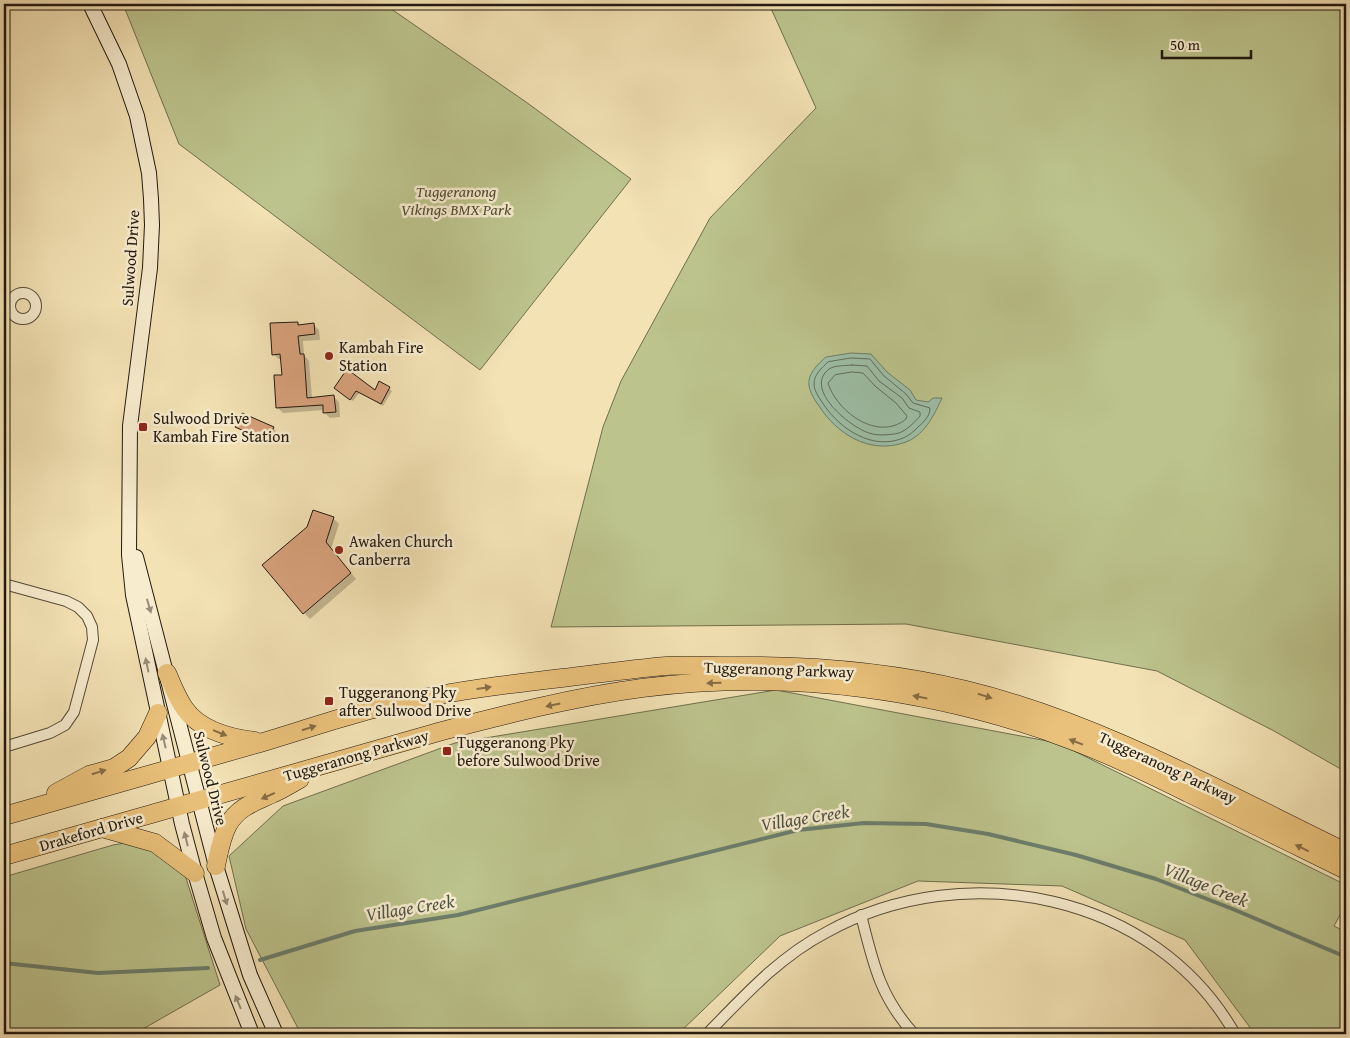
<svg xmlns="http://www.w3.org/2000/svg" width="1350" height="1038" font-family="'Gentium Book Plus',serif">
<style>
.green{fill:#bcc38c;stroke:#6f6e4e}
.water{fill:#9dbfa7;stroke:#6c7d6b}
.shadow{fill:#0003}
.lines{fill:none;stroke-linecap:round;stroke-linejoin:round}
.shore{stroke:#606c5c;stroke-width:1}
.stream{stroke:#6c7d6b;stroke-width:4}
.building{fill:#d8a27c;stroke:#221910}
.street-casing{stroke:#564b39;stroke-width:12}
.secondary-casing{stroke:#221910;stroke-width:16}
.highway-casing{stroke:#221910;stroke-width:19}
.street{stroke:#f7ecce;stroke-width:10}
.secondary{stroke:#f7ecce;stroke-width:14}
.highway{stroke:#eac17a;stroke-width:18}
.oneway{fill:#978d78}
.oneway2{fill:#866d45}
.poi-dot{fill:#8f2418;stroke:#f7ecce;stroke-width:2}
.labels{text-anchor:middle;stroke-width:5;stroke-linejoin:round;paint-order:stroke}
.park-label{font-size:16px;font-style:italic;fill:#504c35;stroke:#f7ecce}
.street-label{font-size:16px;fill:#221910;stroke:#f7ecce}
.poi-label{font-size:16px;fill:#221910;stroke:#f7ecce;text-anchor:start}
.water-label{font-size:18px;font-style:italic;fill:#4d5345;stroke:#f7ecce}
</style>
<rect width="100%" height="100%" fill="#f3e2b4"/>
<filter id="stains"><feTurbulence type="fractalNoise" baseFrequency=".004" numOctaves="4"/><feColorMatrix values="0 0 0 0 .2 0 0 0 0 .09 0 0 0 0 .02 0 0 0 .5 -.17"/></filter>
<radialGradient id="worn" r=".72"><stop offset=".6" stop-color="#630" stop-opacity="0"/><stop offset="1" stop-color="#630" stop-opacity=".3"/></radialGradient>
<g class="green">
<path d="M 123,4 L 384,4 L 526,102 L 631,179 L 480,370 L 179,144 Z"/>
<path d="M 769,4 L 1346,4 L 1346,772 L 1274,731 L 1157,671 L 906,624 L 551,627 L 603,427 L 621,381 L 710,218 L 816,108 Z"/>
<path d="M 776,690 L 1058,743 L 1346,885 L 1346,904 L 1334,926 L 1344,931 L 1346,927 L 1346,1034 L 1253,1034 L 1249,1026 L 1185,940 L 1062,886 L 918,881 L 780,936 L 678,1034 L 301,1034 L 246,929 L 229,856 L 283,806 L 455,743 Z"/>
<path d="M 131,842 L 149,845 L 185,875 L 220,985 L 134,1034 L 15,1034 L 4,1031 L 4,877 L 113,845 Z"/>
</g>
<path class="water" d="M 851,353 L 871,354 L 887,372 L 910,390 L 916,400 L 928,402 L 933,398 L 942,398 C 934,415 924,437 903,443 C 869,454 837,434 819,406 C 815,401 810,392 809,386 C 807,374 818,364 826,357 Z"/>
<g class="shadow">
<path d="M 297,323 L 300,326 L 313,324 L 319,330 L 320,340 L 303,341 L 304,355 L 309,361 L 312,398 L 333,396 L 339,402 L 340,417 L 330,418 L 325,413 L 324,410 L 283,413 L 277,407 L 283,376 L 282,359 L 279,359 L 273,354 Z"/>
<path d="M 380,383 L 392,391 L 383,406 L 360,392 L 353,401 L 338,390 L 375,391 Z"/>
<path d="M 237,427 L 273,428 L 276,431 L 270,443 Z"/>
<path d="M 333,518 L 339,524 L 331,549 L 356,579 L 310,619 L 304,613 Z"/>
</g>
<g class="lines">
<g class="shore">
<path d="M 851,358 L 870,359 L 884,376 L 906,394 L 913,403 L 930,408 C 930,416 924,422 918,427 C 914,431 909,436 903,438 C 873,451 840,429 824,405 C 820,399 814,391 814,384 C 814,374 822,368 828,362 Z"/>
<path d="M 852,365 L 867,366 L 879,381 L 902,398 L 909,408 L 920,412 L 920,416 C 915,422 907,430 899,433 C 891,435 877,436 869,433 C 850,427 803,389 829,369 C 835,365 845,366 852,365 Z"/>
<path d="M 852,372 L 863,373 L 875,386 L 896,403 L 907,416 L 906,419 C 878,442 837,412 828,383 L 835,375 Z"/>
</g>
<g class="stream">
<path d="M 260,960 L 355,931 L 458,915 L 798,830 L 864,823 L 926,824 L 988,834 L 1076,855 L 1156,879 L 1235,910 L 1346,957"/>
<path d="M 4,963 L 98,973 L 208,968"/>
</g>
</g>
<g class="building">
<path d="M 298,322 L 298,325 L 314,323 L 315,334 L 298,336 L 300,354 L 304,354 L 307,398 L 334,395 L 336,412 L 323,413 L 323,405 L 276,408 L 274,375 L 282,375 L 280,354 L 272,355 L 270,323 Z"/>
<path d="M 347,369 L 375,390 L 379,381 L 390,387 L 381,404 L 356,391 L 350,400 L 334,388 Z"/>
<path d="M 242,413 L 274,427 L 267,441 L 235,427 Z"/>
<path d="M 313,510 L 334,517 L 326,542 L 351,573 L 303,614 L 262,565 L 307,527 Z"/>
</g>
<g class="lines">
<g class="street-casing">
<g id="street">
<circle cx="23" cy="306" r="13"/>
<path d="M 4,584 L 66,601 L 78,607 L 87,616 L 92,627 L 93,640 L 74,712 L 65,725 L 50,733 L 4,747"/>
<path d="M 861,915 C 873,963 880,997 914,1034"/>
<path d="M 707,1034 C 744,996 779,957 827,932 C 965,856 1155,893 1235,1034"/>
</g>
</g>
<g class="secondary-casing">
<g id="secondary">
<path d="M 90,4 L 119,64 L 137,116 L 149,173 L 151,199 L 152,225 L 150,268 L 130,426 L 129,555 L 133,595 L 182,824 L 195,873 L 214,938 L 252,1034"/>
<path d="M 136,557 L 216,866 L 250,975 L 276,1034"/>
</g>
</g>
<g class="highway-casing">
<g id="highway">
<path d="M 167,673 C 172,684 177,698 185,709 C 200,730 230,738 255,741"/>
<path d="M 56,793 L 89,775 L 114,768 L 129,758 L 147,737 L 158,713"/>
<path d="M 4,816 C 89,791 175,768 260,743 C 310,728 358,711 409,701 C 459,690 510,684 562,678 C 596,674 631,669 666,666 C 687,665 708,666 729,666 C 809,665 888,671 966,690 C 1098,722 1224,793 1346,852"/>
<path d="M 102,828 L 155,843 L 195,873"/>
<path d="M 4,856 L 442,731 C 508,714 574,697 642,688 C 786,669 936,689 1071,740 C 1111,755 1150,774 1188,793 C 1241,818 1293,844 1346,870"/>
<path d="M 216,866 C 219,852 221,838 228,825 C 238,807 255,802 272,794 C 282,790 291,784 300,779"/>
</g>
</g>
<use href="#street" class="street"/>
<use href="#secondary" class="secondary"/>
<use href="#highway" class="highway"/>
</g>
<defs><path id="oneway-solid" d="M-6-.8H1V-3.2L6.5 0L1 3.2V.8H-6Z" transform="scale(1.25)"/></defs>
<g class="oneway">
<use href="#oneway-solid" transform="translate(149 606) rotate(74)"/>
<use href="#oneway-solid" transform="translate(147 665) rotate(-102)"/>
<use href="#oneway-solid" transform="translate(164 741) rotate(-103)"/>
<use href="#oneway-solid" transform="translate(186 839) rotate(-104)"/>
<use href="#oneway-solid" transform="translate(225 898) rotate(73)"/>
<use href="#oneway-solid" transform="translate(238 1002) rotate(-112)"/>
</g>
<g class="oneway2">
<use href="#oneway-solid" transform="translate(714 683) rotate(178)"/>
<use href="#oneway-solid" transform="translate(484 688) rotate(-8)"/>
<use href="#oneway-solid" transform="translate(985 696) rotate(17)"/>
<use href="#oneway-solid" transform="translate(920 697) rotate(-169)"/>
<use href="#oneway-solid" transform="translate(553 705) rotate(168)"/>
<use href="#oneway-solid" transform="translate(309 728) rotate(-17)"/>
<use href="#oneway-solid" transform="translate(220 733) rotate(22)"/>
<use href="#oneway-solid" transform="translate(1076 742) rotate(-159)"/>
<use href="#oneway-solid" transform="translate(99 772) rotate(-17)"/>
<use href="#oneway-solid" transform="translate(268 796) rotate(156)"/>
<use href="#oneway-solid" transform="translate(1302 848) rotate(-154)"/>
</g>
<g class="poi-dot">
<circle cx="329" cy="356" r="5"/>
<rect x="138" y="422" width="10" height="10" rx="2.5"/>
<circle cx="339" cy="550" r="5"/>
<rect x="324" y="696" width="10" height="10" rx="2.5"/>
<rect x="442" y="746" width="10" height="10" rx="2.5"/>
</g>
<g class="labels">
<g class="park-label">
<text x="456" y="197">Tuggeranong<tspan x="456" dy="18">Vikings BMX Park</tspan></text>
</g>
<g class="street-label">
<text transform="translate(130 258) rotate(-86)" y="6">Sulwood Drive</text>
<text transform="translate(779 669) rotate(2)" y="6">Tuggeranong Parkway</text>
<text transform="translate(356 755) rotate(-16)" y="6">Tuggeranong Parkway</text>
<text transform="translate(1168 767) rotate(25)" y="6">Tuggeranong Parkway</text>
<text transform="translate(211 778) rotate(76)" y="6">Sulwood Drive</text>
<text transform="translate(91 831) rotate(-16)" y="6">Drakeford Drive</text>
</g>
<g class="poi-label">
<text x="339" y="353">Kambah Fire<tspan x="339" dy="18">Station</tspan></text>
<text x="153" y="424">Sulwood Drive<tspan x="153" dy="18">Kambah Fire Station</tspan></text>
<text x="349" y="547">Awaken Church<tspan x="349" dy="18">Canberra</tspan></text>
<text x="339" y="698">Tuggeranong Pky<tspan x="339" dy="18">after Sulwood Drive</tspan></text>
<text x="457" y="748">Tuggeranong Pky<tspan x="457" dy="18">before Sulwood Drive</tspan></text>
</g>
<g class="water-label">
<text transform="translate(805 818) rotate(-9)" y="6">Village Creek</text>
<text transform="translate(1206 885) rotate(22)" y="6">Village Creek</text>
<text transform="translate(410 908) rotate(-9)" y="6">Village Creek</text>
</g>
</g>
<rect width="1350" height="1038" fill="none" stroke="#f3e2b4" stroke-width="20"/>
<rect x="5" y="5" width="1340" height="1028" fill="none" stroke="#221910" stroke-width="2.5"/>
<rect x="10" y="10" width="1330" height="1018" fill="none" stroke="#221910"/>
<path d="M1162 50v8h89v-8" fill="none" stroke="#221910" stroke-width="2.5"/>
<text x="1170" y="50" font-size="15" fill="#221910" stroke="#f7ecce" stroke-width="4" paint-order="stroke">50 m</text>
<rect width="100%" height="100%" filter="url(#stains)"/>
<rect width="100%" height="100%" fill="url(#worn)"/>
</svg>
